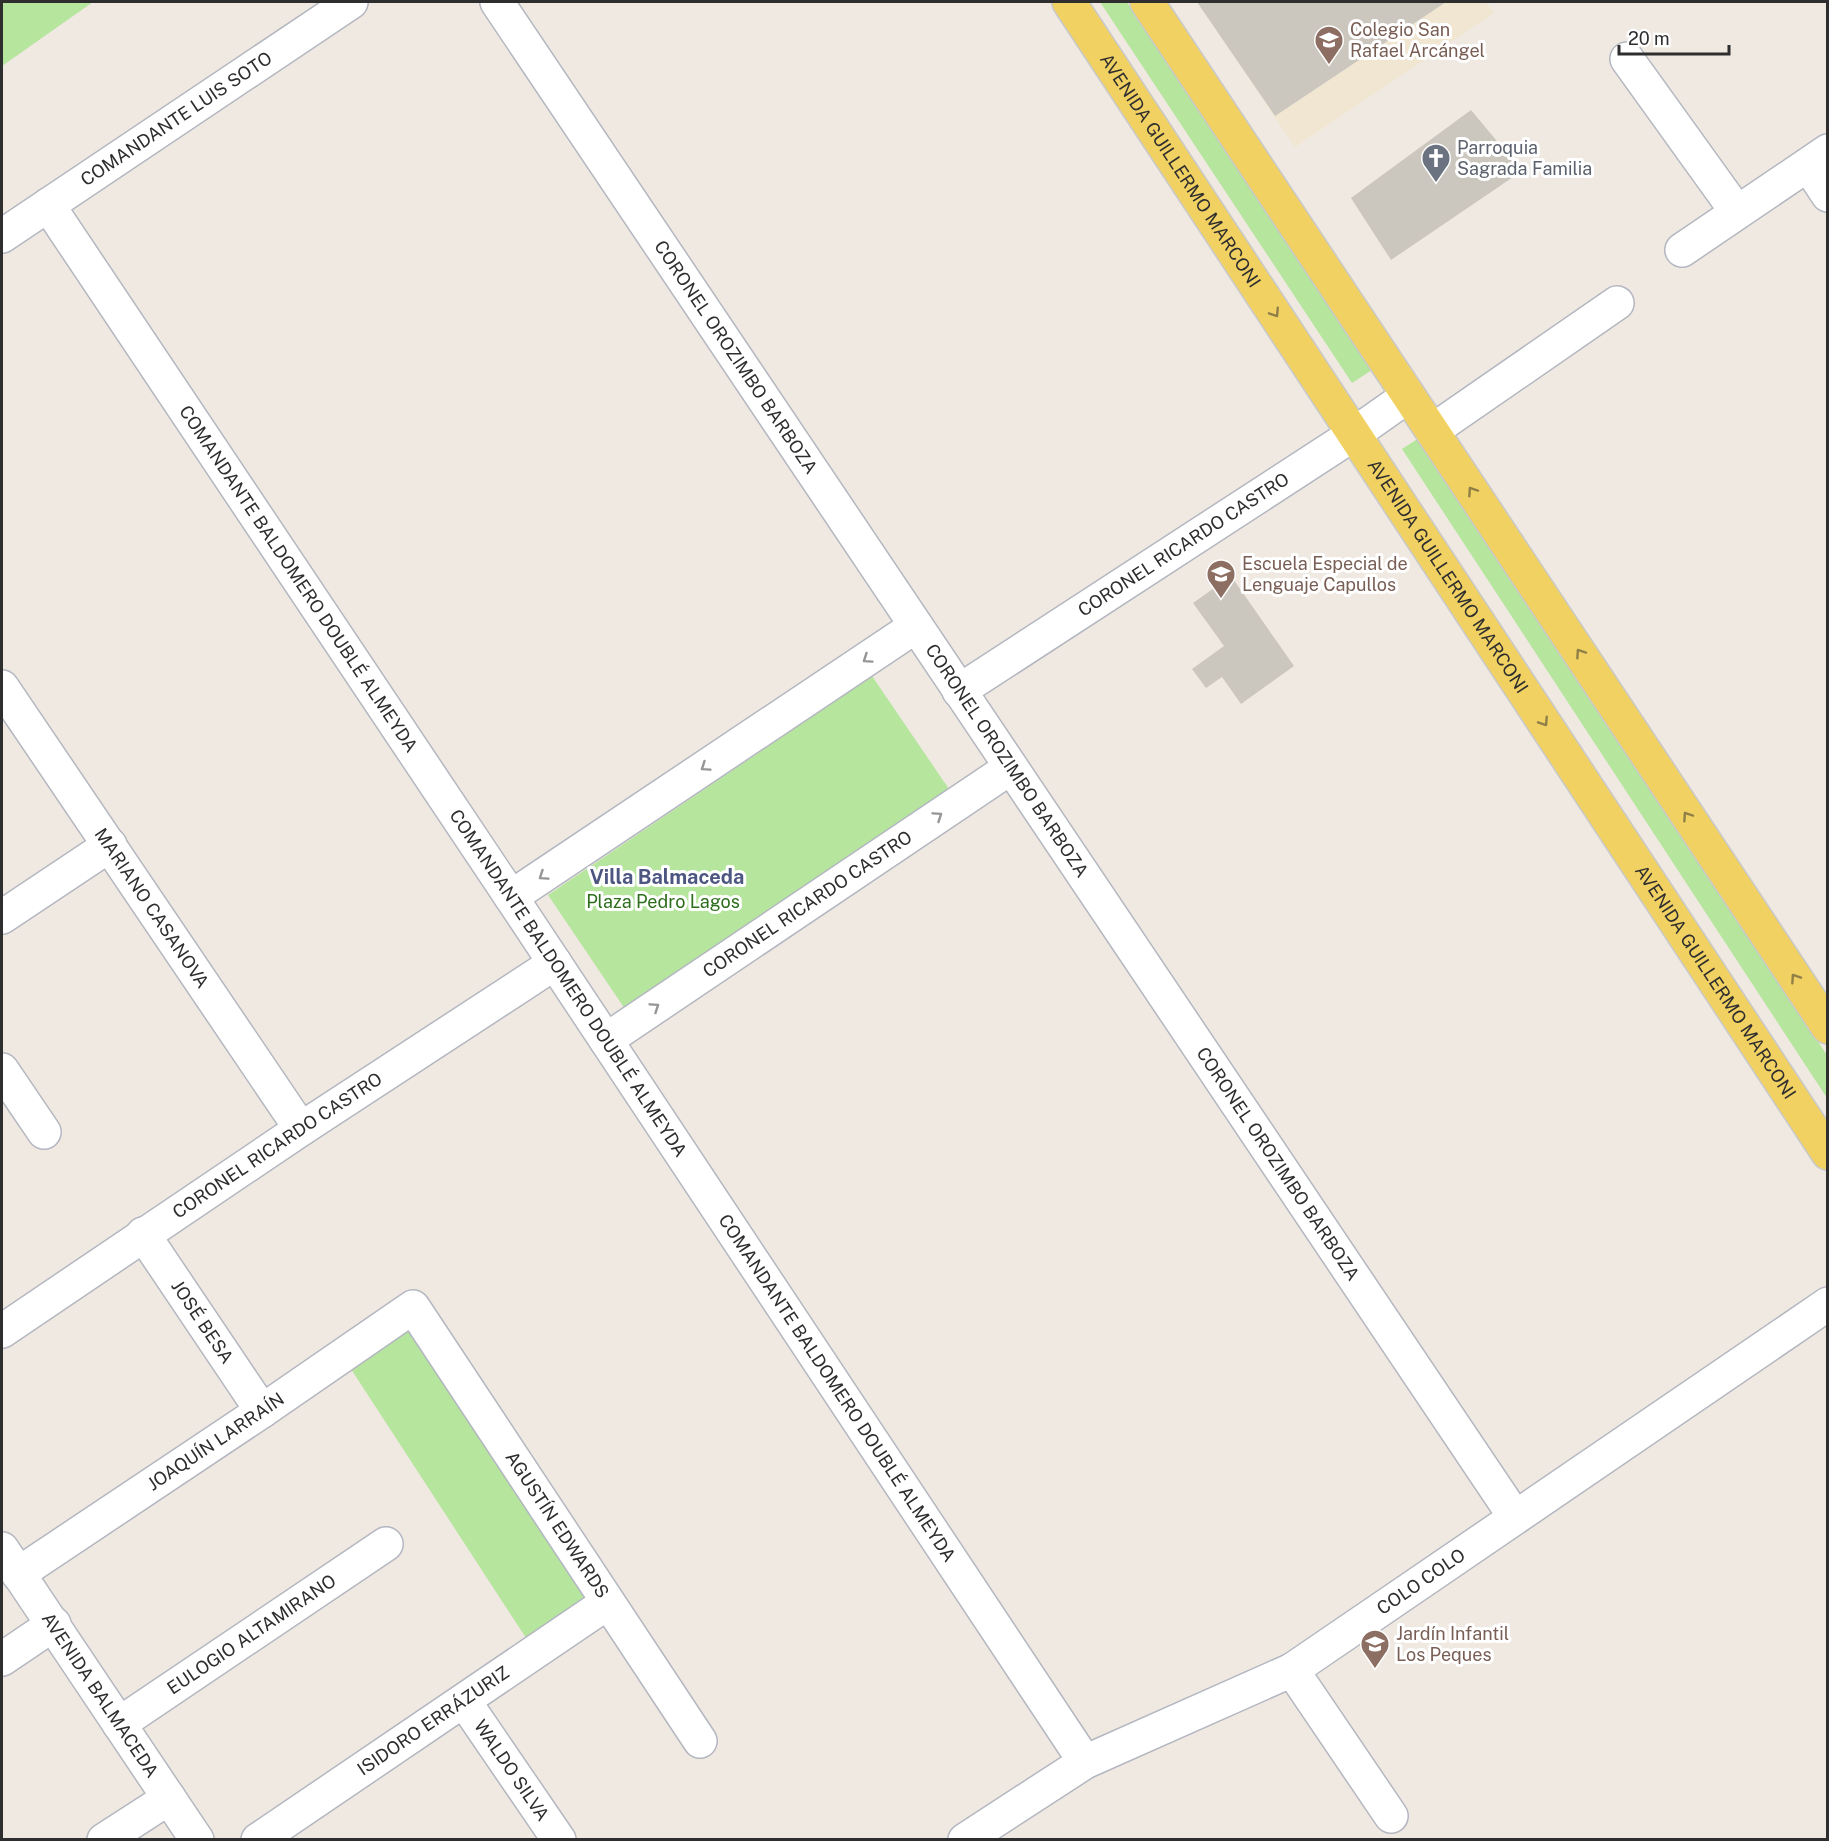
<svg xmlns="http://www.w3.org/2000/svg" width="1829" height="1841" font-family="'Public Sans',sans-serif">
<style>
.education{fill:#f0e6d1}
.green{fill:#b6e59e}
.building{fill:#cbc7bf}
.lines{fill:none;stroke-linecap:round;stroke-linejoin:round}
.minor-casing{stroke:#b4b7c1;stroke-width:36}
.major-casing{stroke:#c9c9c9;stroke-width:36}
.minor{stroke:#fff;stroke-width:33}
.major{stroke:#f2d163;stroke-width:33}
.oneway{stroke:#908048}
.oneway2{stroke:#969696}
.labels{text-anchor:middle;stroke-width:6;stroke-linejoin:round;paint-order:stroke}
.education-label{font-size:18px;fill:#785e54;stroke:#fff;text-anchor:start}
.street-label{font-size:18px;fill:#2e2e2e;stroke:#fff}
.worship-label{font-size:18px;fill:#5b616d;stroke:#fff;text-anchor:start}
.park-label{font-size:18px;fill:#2c6e1b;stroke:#fff}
.neighbourhood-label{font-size:20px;font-weight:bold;fill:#4d5680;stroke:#fff}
</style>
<rect width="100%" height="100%" fill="#efe9e1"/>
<path class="education" d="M 1197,2 L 1486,2 L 1494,13 L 1295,147 Z"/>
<g class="green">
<path d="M 2,2 L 93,2 L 2,66 Z"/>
<path d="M 1100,2 L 1127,2 L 1372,370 L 1352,383 Z"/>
<path d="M 1419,438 L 1827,1055 L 1827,1098 L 1402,449 Z"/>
<path d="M 872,676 L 951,792 L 627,1012 L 548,895 Z"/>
<path d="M 408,1327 L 586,1596 L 526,1638 L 351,1369 Z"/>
</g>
<g class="building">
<path d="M 1197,2 L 1446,2 L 1275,116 Z"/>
<path d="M 1471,110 L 1522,171 L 1391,260 L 1351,198 Z"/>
<path d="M 1231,576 L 1294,666 L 1241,704 L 1222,677 L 1206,688 L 1192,669 L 1224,646 L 1193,603 Z"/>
</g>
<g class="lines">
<g class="minor-casing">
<g id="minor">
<path id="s1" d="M 497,2 L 1515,1517"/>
<path d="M 1627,59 L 1737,212"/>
<path d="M 1808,165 L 1828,195"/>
<path id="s2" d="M 48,205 L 511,897 L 1085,1762"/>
<path id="s3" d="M 2,236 L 351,2"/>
<path d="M 1682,250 L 1828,151"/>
<path d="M 1432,431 L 1617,303"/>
<path id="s4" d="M 2,687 L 301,1129"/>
<path id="s5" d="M 959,691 L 1354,434 L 1408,396"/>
<path d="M 511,897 L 916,626"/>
<path d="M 2,917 L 110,845"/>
<path id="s6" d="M 606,1040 L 1010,768"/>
<path d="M 2,1070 L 44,1132"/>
<path id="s7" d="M 143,1234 L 262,1411"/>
<path id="s8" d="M 2,1331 L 301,1129 L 555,963"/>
<path id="s9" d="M 2,1549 L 197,1840"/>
<path id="s10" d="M 18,1574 L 262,1411 L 413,1307 L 700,1741"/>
<path d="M 2,1659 L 54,1624"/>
<path d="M 1292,1670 L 1391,1816"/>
<path id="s11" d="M 464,1701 L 559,1840"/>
<path id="s12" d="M 119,1724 L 386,1544"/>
<path d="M 104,1840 L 169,1798"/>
<path id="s13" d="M 258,1840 L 607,1603"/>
<path id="s14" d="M 965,1840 L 1085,1762 L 1292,1670 L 1828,1304"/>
</g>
</g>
<g class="major-casing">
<g id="major">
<path id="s15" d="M 1069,2 L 1828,1153"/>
<path d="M 1147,2 L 1828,1027"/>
</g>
</g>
<use href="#minor" class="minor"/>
<use href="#major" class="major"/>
</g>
<defs><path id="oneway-chevron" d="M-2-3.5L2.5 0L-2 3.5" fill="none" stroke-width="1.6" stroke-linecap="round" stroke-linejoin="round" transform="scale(1.5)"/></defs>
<g class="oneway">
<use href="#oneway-chevron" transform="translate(1275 313) rotate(57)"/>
<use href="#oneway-chevron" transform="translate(1472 491) rotate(-124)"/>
<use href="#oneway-chevron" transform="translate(1580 653) rotate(-124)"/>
<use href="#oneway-chevron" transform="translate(1544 722) rotate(57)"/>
<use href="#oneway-chevron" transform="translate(1687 816) rotate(-124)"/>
<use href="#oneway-chevron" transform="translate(1795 978) rotate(-124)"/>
</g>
<g class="oneway2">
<use href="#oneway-chevron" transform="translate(867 659) rotate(146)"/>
<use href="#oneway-chevron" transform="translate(705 767) rotate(146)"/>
<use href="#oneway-chevron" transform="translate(938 816) rotate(-34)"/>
<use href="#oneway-chevron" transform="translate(543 876) rotate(146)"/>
<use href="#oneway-chevron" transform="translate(655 1007) rotate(-34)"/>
</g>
<defs>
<g id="school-pin" transform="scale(1.5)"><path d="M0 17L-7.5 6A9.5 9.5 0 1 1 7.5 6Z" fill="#8d6e63" stroke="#fff"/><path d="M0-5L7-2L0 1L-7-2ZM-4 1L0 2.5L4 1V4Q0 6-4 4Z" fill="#fff"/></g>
<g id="church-pin" transform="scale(1.5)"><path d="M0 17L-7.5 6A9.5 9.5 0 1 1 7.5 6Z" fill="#6b7280" stroke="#fff"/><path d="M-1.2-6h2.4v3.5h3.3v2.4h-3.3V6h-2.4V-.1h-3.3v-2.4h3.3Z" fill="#fff"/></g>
</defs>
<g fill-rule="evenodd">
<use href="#school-pin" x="1329" y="40"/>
<use href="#church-pin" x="1436" y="158"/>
<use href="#school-pin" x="1221" y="574"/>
<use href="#school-pin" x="1375" y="1644"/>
</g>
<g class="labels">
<g class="education-label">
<text x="1350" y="36">Colegio San<tspan x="1350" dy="21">Rafael Arcángel</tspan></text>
<text x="1242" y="570">Escuela Especial de<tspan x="1242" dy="21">Lenguaje Capullos</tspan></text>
<text x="1396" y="1640">Jardín Infantil<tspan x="1396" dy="21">Los Peques</tspan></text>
</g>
<g class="street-label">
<text dy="6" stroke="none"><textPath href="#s3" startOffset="210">COMANDANTE LUIS SOTO</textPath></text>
<text dy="6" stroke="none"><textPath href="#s15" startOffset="202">AVENIDA GUILLERMO MARCONI</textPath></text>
<text dy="6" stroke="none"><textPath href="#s1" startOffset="428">CORONEL OROZIMBO BARBOZA</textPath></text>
<text dy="6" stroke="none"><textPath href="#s5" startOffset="268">CORONEL RICARDO CASTRO</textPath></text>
<text dy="6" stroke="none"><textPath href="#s15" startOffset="688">AVENIDA GUILLERMO MARCONI</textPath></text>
<text dy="6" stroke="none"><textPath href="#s2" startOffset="450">COMANDANTE BALDOMERO DOUBLÉ ALMEYDA</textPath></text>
<text dy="6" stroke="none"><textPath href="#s1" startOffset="914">CORONEL OROZIMBO BARBOZA</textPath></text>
<text dy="6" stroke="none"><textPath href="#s6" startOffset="243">CORONEL RICARDO CASTRO</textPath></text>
<text dy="6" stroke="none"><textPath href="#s4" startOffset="267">MARIANO CASANOVA</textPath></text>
<text dy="6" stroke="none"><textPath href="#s2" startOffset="936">COMANDANTE BALDOMERO DOUBLÉ ALMEYDA</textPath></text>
<text dy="6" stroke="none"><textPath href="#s15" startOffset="1174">AVENIDA GUILLERMO MARCONI</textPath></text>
<text dy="6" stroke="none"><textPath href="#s8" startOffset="332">CORONEL RICARDO CASTRO</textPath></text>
<text dy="6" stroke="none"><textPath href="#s1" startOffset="1400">CORONEL OROZIMBO BARBOZA</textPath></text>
<text dy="6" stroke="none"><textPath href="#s7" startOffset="106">JOSÉ BESA</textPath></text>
<text dy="6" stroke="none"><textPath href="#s2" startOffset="1422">COMANDANTE BALDOMERO DOUBLÉ ALMEYDA</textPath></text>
<text dy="6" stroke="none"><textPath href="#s10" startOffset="238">JOAQUÍN LARRAÍN</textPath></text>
<text dy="6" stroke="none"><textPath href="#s10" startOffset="738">AGUSTÍN EDWARDS</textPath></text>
<text dy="6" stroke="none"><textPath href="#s14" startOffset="526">COLO COLO</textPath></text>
<text dy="6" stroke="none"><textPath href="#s12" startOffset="160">EULOGIO ALTAMIRANO</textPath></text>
<text dy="6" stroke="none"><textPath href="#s9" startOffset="176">AVENIDA BALMACEDA</textPath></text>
<text dy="6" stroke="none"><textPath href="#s13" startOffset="212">ISIDORO ERRÁZURIZ</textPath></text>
<text dy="6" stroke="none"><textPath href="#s11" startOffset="84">WALDO SILVA</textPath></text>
</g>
<g class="worship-label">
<text x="1457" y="154">Parroquia<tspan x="1457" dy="21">Sagrada Familia</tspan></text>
</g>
<g class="park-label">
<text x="663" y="908">Plaza Pedro Lagos</text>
</g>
<g class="neighbourhood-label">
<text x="667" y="884">Villa Balmaceda</text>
</g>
</g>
<rect width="1829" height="1841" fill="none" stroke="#2e2e2e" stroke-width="6"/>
<path d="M1619 45v9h110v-9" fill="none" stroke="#2e2e2e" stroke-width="3"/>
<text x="1628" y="45" font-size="18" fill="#2e2e2e" stroke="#ffffff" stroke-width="4.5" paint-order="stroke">20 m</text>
</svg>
